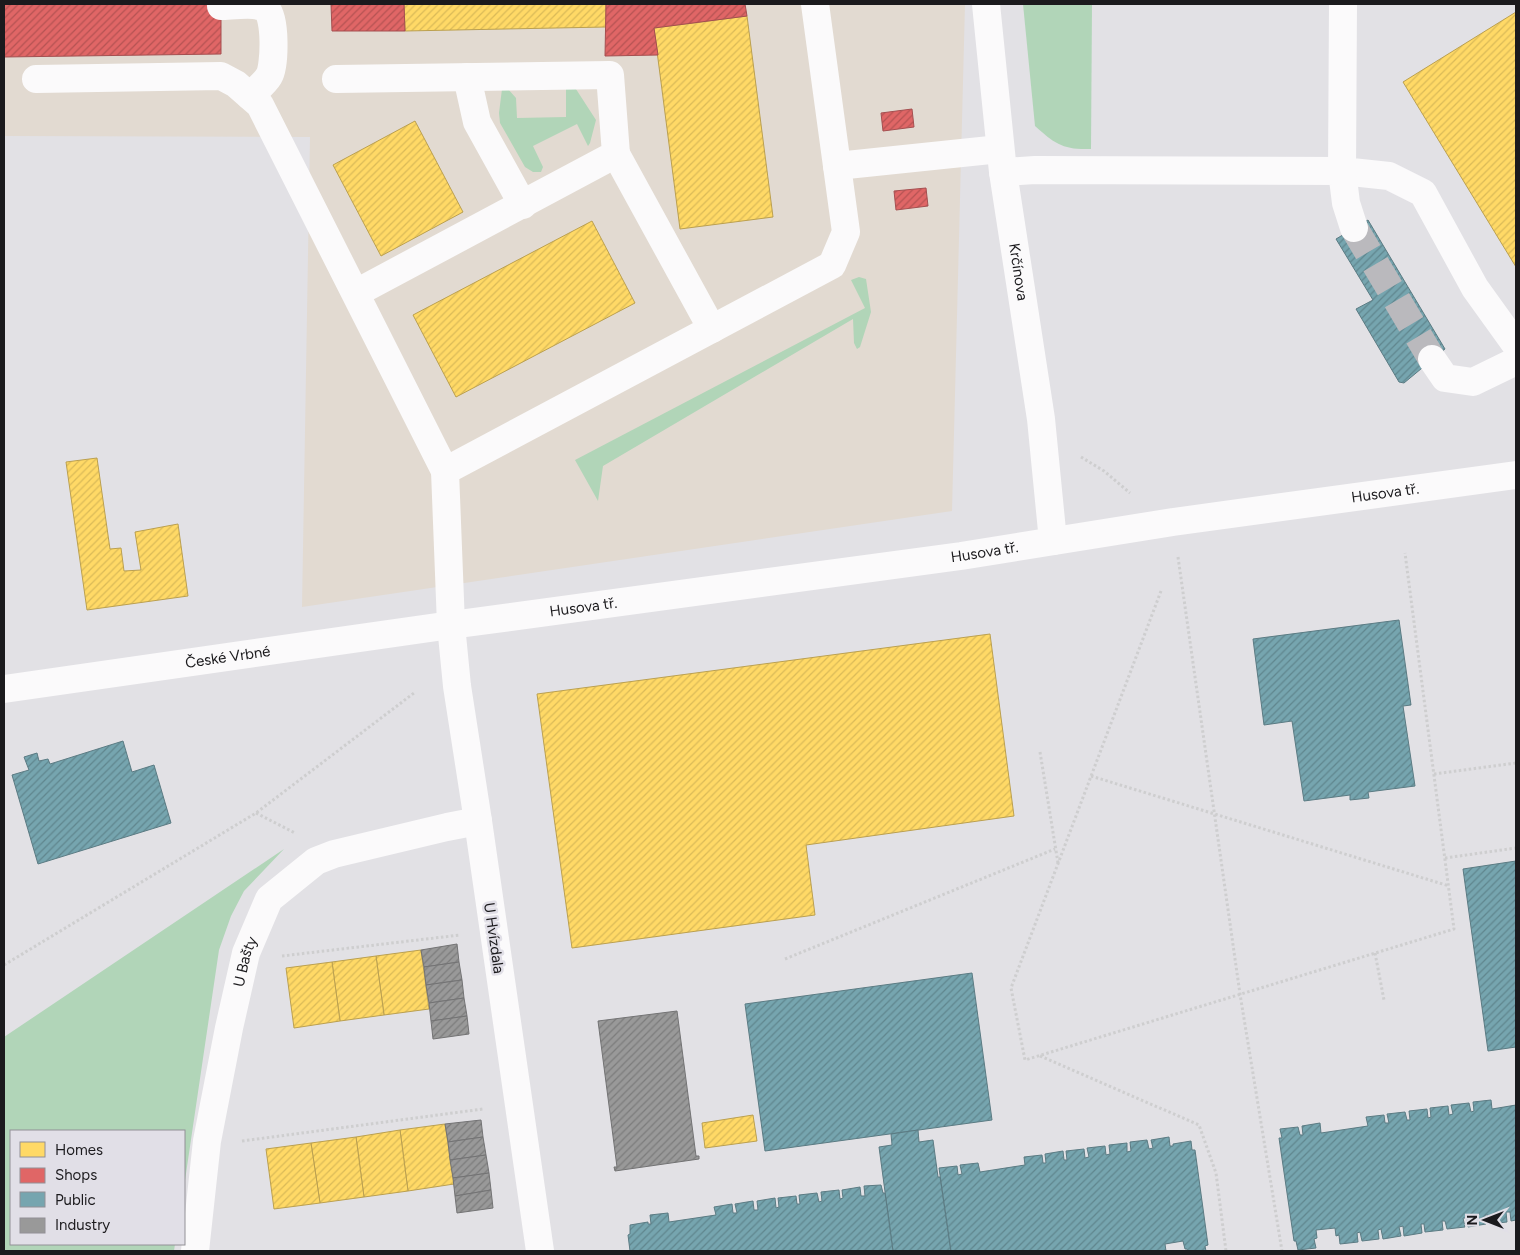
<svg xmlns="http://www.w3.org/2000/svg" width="1520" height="1255" font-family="Figtree,sans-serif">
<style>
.commercial{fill:#e2dad1}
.green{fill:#b1d5b8}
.homes{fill:url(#homes-hatch);stroke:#bba050}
.shops{fill:url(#shops-hatch);stroke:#a54f50}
.public{fill:url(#public-hatch);stroke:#5b7b83}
.industry{fill:url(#industry-hatch);stroke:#737374}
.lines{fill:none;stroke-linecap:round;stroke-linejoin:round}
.minor-tunnel{stroke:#bab9bd;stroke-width:28;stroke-dasharray:28 14;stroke-linecap:butt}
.path{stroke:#cececf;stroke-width:3;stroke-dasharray:2.5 2.5;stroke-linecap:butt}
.minor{stroke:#fbfafb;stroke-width:28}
.labels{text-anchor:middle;stroke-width:5;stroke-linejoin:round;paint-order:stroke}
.street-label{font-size:15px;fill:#1b1a1d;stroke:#e1dfe7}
</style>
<defs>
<pattern id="homes-hatch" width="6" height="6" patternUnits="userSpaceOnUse" patternTransform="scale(1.25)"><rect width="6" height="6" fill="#ffd966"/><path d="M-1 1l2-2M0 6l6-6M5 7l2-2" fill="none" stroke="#daba58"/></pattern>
<pattern id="shops-hatch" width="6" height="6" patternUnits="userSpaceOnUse" patternTransform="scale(1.25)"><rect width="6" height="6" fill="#e06666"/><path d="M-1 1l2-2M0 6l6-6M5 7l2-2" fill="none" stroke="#b55353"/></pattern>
<pattern id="public-hatch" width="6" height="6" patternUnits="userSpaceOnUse" patternTransform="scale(1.25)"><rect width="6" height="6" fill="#76a5af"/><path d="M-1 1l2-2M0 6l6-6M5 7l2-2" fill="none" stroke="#60868e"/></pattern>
<pattern id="industry-hatch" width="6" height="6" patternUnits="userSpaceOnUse" patternTransform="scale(1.25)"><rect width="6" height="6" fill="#999"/><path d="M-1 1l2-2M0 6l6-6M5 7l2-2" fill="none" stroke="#7c7c7c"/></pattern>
</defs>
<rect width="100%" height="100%" fill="#e2e1e5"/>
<path class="commercial" d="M 4,4 L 965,4 L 952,511 L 302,607 L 310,137 L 4,136 Z"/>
<g class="green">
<path d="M 1023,4 L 1092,4 L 1091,149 C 1063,150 1055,144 1035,126 Z"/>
<path d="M 574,86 L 596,120 L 590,143 L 588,146 L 577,124 L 533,146 L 543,167 L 541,172 L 533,172 L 525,167 L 500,123 L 499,113 L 502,89 L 507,88 L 516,98 L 517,118 L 566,117 L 566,87 Z"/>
<path d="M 859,277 L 866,279 L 871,312 L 860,347 L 857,349 L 854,343 L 853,319 L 603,466 L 598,501 L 575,460 L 865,308 L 851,280 Z"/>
<path d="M 284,849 L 244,891 L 231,916 L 219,950 L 184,1187 L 184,1131 L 11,1131 L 11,1244 L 175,1244 L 174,1251 L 4,1251 L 4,1037 Z"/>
</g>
<g class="homes">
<path d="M 404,4 L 606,4 L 606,27 L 405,31 Z"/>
<path d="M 1516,12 L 1516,267 L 1403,82 Z"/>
<path d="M 747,16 L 773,217 L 680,229 L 654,28 Z"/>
<path d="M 415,121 L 463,212 L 381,256 L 333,165 Z"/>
<path d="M 592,221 L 635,303 L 456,397 L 413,315 Z"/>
<path d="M 97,458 L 110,549 L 121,548 L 124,571 L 141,570 L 135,532 L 178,524 L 188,596 L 87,610 L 66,462 Z"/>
<path d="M 990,634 L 1014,816 L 806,845 L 815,915 L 572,948 L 537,694 Z"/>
<path d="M 421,950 L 429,1009 L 384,1015 L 376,956 Z"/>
<path d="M 376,956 L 384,1015 L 340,1021 L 332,962 Z"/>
<path d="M 332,962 L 340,1021 L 294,1028 L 286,968 Z"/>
<path d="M 753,1115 L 757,1141 L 705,1148 L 702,1123 Z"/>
<path d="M 445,1124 L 454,1184 L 408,1191 L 400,1130 Z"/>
<path d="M 400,1130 L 408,1191 L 364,1197 L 356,1137 Z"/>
<path d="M 356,1137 L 364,1197 L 320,1203 L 311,1143 Z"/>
<path d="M 311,1143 L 320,1203 L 274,1209 L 266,1149 Z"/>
</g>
<g class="shops">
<path d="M 4,4 L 221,4 L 221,54 L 4,57 Z"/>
<path d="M 331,4 L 404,4 L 405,31 L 332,31 Z"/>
<path d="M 606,4 L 745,4 L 747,16 L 654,28 L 658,55 L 605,56 Z"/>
<path d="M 912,109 L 914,127 L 883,131 L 881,113 Z"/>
<path d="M 926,188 L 928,206 L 896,210 L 894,191 Z"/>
</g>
<g class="public">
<path d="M 1368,220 L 1445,349 L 1404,383 L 1399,382 L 1356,309 L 1373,300 L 1336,239 Z"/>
<path d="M 1399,620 L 1411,705 L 1403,706 L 1415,786 L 1368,792 L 1369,798 L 1350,800 L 1350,795 L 1304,801 L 1292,721 L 1264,725 L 1253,639 Z"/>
<path d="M 123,741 L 132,772 L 154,765 L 171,823 L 38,864 L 12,775 L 29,770 L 24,757 L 37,753 L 39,761 L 48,759 L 50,764 Z"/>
<path d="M 1516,861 L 1516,1047 L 1488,1051 L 1463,869 Z"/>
<path d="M 972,973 L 992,1120 L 765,1151 L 745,1004 Z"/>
<path d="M 1491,1100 L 1492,1109 L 1516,1105 L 1516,1220 L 1511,1221 L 1510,1212 L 1506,1212 L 1507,1222 L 1489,1224 L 1488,1215 L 1485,1215 L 1486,1224 L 1468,1227 L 1467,1218 L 1463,1218 L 1465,1227 L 1447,1229 L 1445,1221 L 1442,1221 L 1443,1230 L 1425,1232 L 1424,1224 L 1421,1224 L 1422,1233 L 1404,1236 L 1403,1226 L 1399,1227 L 1401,1236 L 1383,1239 L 1381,1229 L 1378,1230 L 1379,1239 L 1362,1241 L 1360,1232 L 1357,1233 L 1358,1242 L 1340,1244 L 1339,1235 L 1336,1236 L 1335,1228 L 1316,1230 L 1317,1238 L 1314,1239 L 1316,1248 L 1298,1250 L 1296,1241 L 1294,1241 L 1279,1138 L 1282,1138 L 1280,1129 L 1298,1127 L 1300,1135 L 1303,1135 L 1302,1126 L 1320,1123 L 1321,1133 L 1368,1126 L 1366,1117 L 1384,1115 L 1385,1123 L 1389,1123 L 1387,1114 L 1405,1112 L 1407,1120 L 1410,1120 L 1409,1111 L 1427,1109 L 1428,1118 L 1431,1117 L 1430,1108 L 1448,1106 L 1449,1115 L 1453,1114 L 1451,1105 L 1469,1103 L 1471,1112 L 1474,1111 L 1473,1102 Z"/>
<path d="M 918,1130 L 919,1142 L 933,1140 L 938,1177 L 940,1177 L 951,1251 L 893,1251 L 879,1147 L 892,1145 L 891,1134 Z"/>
<path d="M 1169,1137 L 1170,1146 L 1173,1146 L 1173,1144 L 1191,1141 L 1192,1150 L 1195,1150 L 1208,1245 L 1205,1246 L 1206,1251 L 1188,1251 L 1187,1249 L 1185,1249 L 1183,1241 L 1165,1244 L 1166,1251 L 951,1251 L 939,1168 L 957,1166 L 958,1175 L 962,1174 L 960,1165 L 978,1163 L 980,1172 L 1025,1165 L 1024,1157 L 1042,1155 L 1043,1163 L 1046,1163 L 1045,1154 L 1063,1151 L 1064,1160 L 1067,1160 L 1066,1151 L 1084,1149 L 1085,1158 L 1089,1157 L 1087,1148 L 1105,1146 L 1106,1155 L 1110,1154 L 1109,1145 L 1127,1143 L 1127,1152 L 1131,1151 L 1130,1142 L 1147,1140 L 1149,1149 L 1153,1148 L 1151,1140 Z"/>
<path d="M 881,1185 L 883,1193 L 885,1193 L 893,1251 L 630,1251 L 628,1235 L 630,1234 L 630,1225 L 648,1222 L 648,1224 L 651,1224 L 650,1215 L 668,1213 L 669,1222 L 716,1215 L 714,1207 L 732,1204 L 733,1213 L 737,1213 L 735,1204 L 753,1201 L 754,1210 L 758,1210 L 757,1201 L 775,1198 L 776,1208 L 779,1207 L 778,1198 L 796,1196 L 797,1204 L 800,1204 L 799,1195 L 817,1193 L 819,1202 L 822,1201 L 821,1192 L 839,1190 L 840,1199 L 843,1198 L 842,1190 L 860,1187 L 861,1196 L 865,1196 L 864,1186 Z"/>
</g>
<g class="industry">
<path d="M 457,944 L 459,962 L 424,967 L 421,950 Z"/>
<path d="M 459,962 L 462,980 L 426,985 L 424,967 Z"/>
<path d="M 462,980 L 464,998 L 429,1003 L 426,985 Z"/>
<path d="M 464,998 L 467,1016 L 431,1021 L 429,1003 Z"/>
<path d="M 677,1011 L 696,1156 L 699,1156 L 699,1159 L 615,1171 L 614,1167 L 617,1167 L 598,1021 Z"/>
<path d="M 467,1016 L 469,1034 L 433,1039 L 431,1021 Z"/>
<path d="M 481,1120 L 483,1137 L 448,1142 L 445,1124 Z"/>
<path d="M 483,1137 L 486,1155 L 450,1160 L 448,1142 Z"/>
<path d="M 486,1155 L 489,1173 L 453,1178 L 450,1160 Z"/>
<path d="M 489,1173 L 491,1190 L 455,1196 L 453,1178 Z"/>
<path d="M 491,1190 L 493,1208 L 457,1213 L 455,1196 Z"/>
</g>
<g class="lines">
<path class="minor-tunnel" d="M 1354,228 L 1432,359"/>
<g class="path">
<path d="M 1081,457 L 1104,471 L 1130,493"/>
<path d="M 1178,557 L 1240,994 L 1282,1251"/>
<path d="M 1161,591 L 1011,988 L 1025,1060 L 1454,929 L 1405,553"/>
<path d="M 1040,752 L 1058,863"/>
<path d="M 1434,774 L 1516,763"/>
<path d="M 1091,776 L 1449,886"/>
<path d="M 256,813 L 295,833"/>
<path d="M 1445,858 L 1516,848"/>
<path d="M 1375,953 L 1384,1000"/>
<path d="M 282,956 L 460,935"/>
<path d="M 785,959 L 1055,849"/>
<path d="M 4,965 L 256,813 L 414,693"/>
<path d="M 1040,1056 L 1199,1125 L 1216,1173 L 1226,1251"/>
<path d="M 242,1141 L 483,1109"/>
</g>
<g class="minor">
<path id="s1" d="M 986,4 L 1003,172 L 1041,419 L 1053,541"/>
<path d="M 1343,4 L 1342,171 L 1389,176 L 1423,193 L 1475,288 L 1516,345"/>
<path d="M 221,6 C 232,6 257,2 266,9 C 276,16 275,66 269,76 C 265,83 256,90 250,96"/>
<path d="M 467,77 L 477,122 L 523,205"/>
<path d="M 36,79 L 221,76 L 236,84 L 260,105 L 445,471"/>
<path d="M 336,79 L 610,75 L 616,154 L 356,293"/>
<path d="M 616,154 L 712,329"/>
<path d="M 837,166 L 1000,149"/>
<path d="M 1003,172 L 1035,170 L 1342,171 L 1346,203 L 1354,228"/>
<path d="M 1432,359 L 1445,378 L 1473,382 L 1516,361"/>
<path id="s2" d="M 4,689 L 451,625 L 961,556 L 1173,522 L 1516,475"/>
<path id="s3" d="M 195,1251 L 207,1141 L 229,1028 L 246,953 L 269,899 L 316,861 L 334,854 L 447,827 L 478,821"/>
<path d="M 540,1251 L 478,821 L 457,686 L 451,625 L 445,471 L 832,265 L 846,232 L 815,4"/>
</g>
</g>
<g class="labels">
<g class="street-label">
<text dy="5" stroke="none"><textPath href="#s1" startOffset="270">Krčínova</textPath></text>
<text dy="5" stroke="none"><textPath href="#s2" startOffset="1395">Husova tř.</textPath></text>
<text dy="5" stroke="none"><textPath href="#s2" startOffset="990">Husova tř.</textPath></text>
<text dy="5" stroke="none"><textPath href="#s2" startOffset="585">Husova tř.</textPath></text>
<text dy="5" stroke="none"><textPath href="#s2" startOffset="226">České Vrbné</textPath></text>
<text transform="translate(494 938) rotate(82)" y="5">U Hvízdala</text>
<text dy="5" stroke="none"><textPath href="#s3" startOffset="294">U Bašty</textPath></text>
</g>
</g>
<rect width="1520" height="1255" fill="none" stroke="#1b1a1d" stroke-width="10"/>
<rect x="10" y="1130" width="175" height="115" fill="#e1dfe7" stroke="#929096"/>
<rect x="20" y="1142" width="25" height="15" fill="#ffd966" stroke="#929096"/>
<text x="55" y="1155" font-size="15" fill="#1b1a1d">Homes</text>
<rect x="20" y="1168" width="25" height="15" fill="#e06666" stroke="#929096"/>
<text x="55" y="1180" font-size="15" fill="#1b1a1d">Shops</text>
<rect x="20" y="1192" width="25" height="15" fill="#76a5af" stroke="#929096"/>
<text x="55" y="1205" font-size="15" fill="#1b1a1d">Public</text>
<rect x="20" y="1218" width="25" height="15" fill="#999999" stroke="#929096"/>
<text x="55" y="1230" font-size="15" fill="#1b1a1d">Industry</text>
<g transform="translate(1485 1220) rotate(270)" stroke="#e1dfe7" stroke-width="4" paint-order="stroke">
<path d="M0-4L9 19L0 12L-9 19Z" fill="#1b1a1d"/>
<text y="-8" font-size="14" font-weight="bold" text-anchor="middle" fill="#1b1a1d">N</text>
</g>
</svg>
